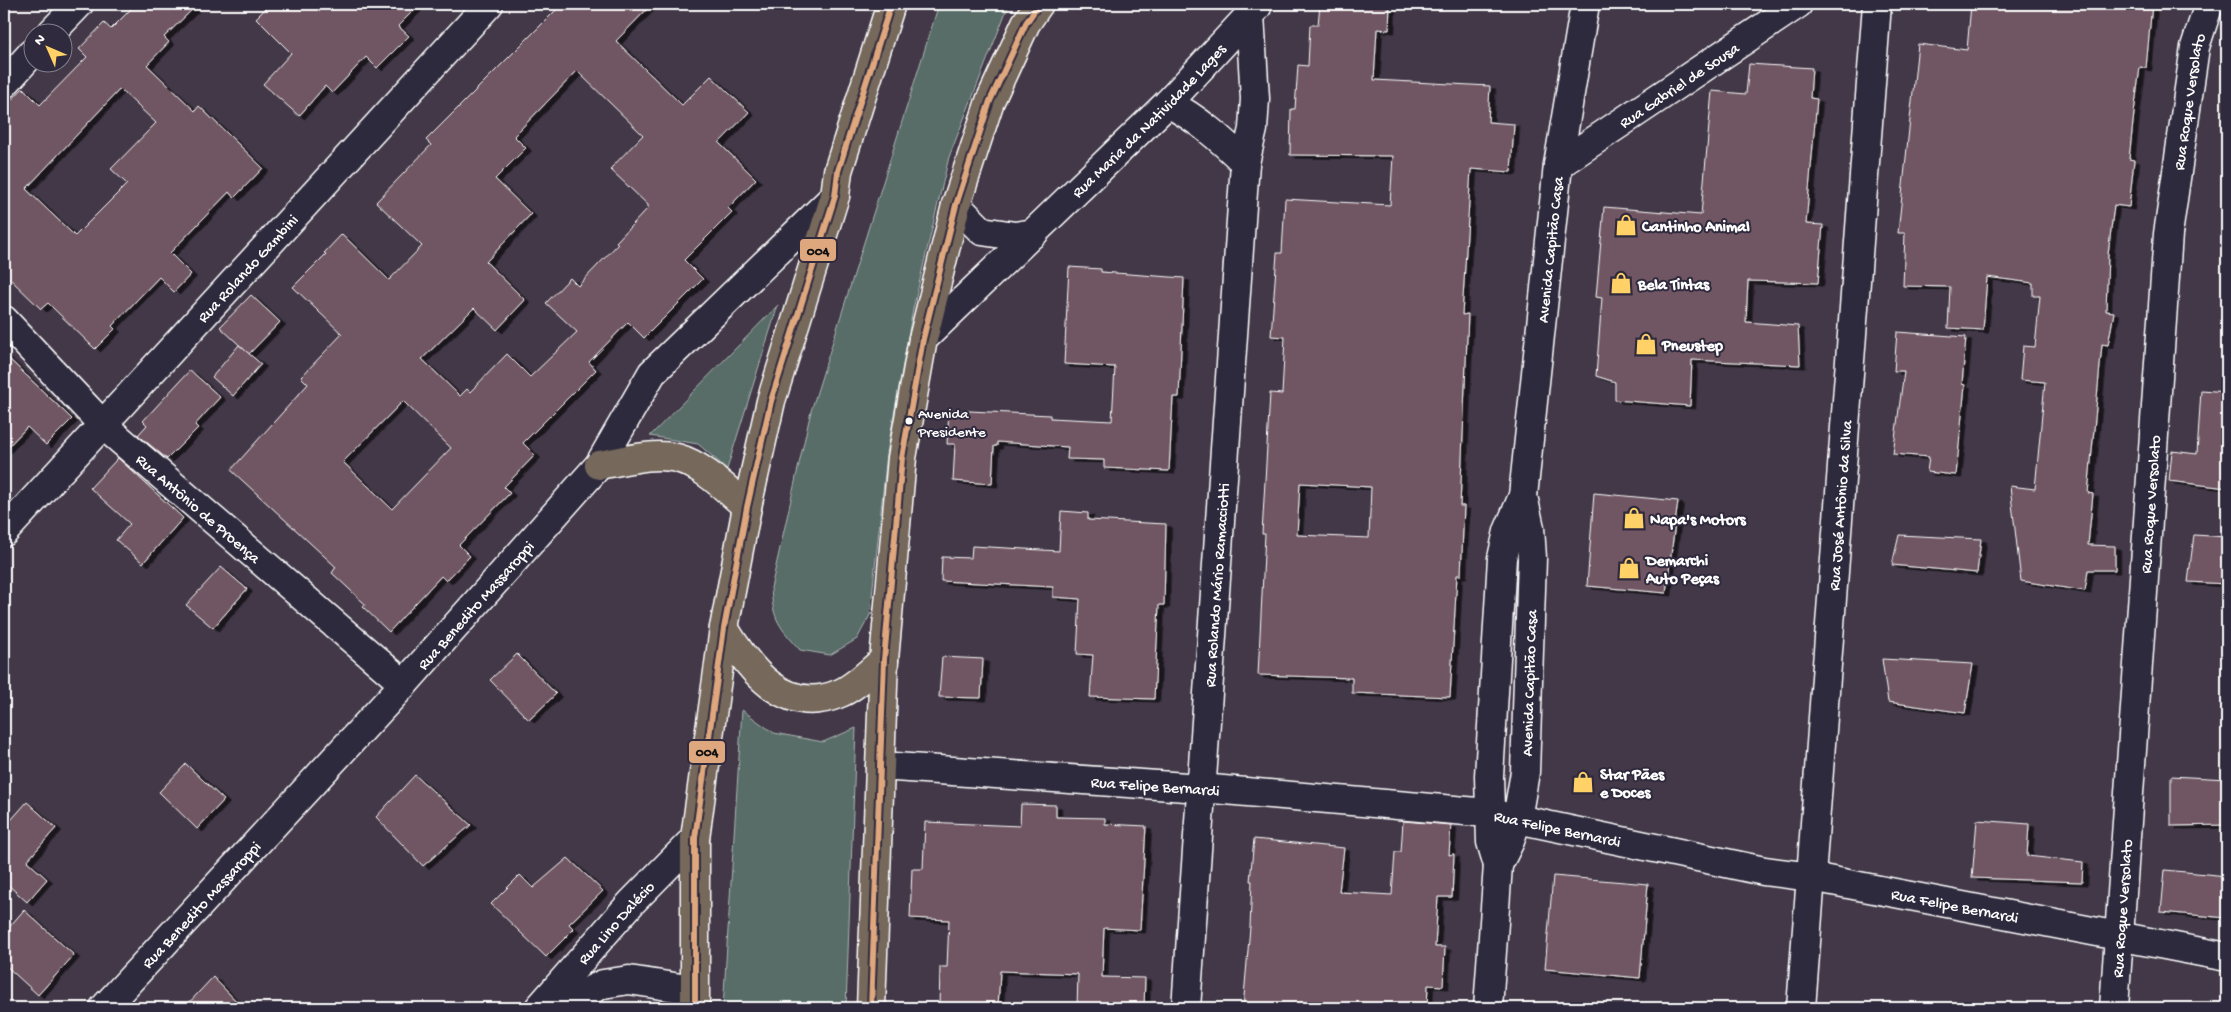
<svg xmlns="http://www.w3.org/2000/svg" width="2231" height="1012" font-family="'Gochi Hand',sans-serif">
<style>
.green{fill:#596d67;stroke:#acb6b3}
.building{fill:#6f5762;stroke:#fff;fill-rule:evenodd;filter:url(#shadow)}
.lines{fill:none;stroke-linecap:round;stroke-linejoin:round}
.street-casing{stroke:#fff;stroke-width:31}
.secondary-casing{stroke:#fff;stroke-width:31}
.primary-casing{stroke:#fff;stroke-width:31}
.street{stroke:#2f2a3d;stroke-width:28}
.secondary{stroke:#2f2a3d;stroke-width:28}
.primary{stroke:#76695c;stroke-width:28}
.bus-1-casing{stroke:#2f2a3d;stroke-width:10}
.bus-1{stroke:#dfa77e;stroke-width:6}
.bus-dot{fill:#fff;stroke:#2f2a3d;stroke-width:2}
.labels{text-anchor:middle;stroke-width:4;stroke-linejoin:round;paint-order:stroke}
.bus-label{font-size:15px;fill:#fff;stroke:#2f2a3d;text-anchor:start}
.street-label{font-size:16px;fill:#fff;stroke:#2f2a3d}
.poi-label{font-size:16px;font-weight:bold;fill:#fff;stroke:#2f2a3d;text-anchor:start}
.line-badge{stroke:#2f2a3d;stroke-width:2}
.pale-badge-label{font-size:14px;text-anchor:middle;font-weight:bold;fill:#111}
</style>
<defs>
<filter id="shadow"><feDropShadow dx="5.5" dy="3" stdDeviation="0" flood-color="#0009"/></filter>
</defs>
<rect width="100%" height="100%" fill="#423848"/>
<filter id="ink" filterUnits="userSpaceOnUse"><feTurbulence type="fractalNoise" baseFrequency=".02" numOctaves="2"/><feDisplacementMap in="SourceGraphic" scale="10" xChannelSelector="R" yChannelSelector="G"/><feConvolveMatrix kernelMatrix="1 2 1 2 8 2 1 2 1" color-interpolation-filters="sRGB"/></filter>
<g filter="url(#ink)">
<g class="green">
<path d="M 939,4 L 1009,4 L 949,157 L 913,309 L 887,453 L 870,615 L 857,639 L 830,655 L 800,650 C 779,626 773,621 771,588 L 811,411 Z"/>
<path d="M 778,305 L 727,469 L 698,444 L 650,436 Z"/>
<path d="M 742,710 L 774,733 L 823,742 L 856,728 L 846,1008 L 723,1008 Z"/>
</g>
<g class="building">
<path d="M 136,4 L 198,4 L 164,37 L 169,42 L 147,65 L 195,111 L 199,106 L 263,168 L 234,198 L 229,192 L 170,253 L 191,274 L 174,292 L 159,277 L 112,326 L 115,329 L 95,349 L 48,303 L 41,309 L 4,273 L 4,108 L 23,88 L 40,105 L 87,57 L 79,49 L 104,23 L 111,29 ZM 120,89 L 156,123 L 111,169 L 127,184 L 75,236 L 26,189 Z"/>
<path d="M 270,4 L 420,4 L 398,26 L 409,36 L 377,68 L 366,57 L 332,93 L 325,86 L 299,116 L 263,84 L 291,53 L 256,18 Z"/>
<path d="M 562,4 L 652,4 L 616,41 L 682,105 L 711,76 L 749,112 L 719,143 L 756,179 L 728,208 L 732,212 L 684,260 L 703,279 L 644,338 L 628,322 L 589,362 L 596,370 L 523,443 L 535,455 L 504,487 L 510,493 L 459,545 L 470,556 L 446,581 L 441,576 L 389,632 L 363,607 L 365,604 L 332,573 L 336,567 L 231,470 L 308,384 L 301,377 L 342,334 L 293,287 L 326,254 L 324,253 L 342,234 L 389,280 L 422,246 L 376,202 L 431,145 L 426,140 ZM 577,71 L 643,135 L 610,169 L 648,205 L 648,208 L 616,242 L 618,244 L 578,286 L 570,278 L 546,303 L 577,332 L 530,377 L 507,354 L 470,392 L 467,389 L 460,396 L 422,359 L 474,308 L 497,330 L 525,300 L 486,262 L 531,214 L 495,179 L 526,148 L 514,136 ZM 403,401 L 451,448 L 392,509 L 343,462 Z"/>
<path d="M 1320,4 L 1390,4 L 1389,30 L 1377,29 L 1374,80 L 1490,86 L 1488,122 L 1514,124 L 1511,172 L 1471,169 L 1462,315 L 1468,314 L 1460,506 L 1464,506 L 1461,575 L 1457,575 L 1450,697 L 1352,693 L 1352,678 L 1258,675 L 1265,534 L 1262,534 L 1270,393 L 1282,394 L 1285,337 L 1271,336 L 1277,253 L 1282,253 L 1285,199 L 1390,205 L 1393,156 L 1290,155 L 1291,109 L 1295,109 L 1298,65 L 1308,66 L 1310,25 L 1318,25 ZM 1300,483 L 1371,487 L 1369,538 L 1297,535 Z"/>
<path d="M 1971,4 L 2152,4 L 2146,68 L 2140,67 L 2134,113 L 2129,159 L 2134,160 L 2129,207 L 2114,205 L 2108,254 L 2106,311 L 2114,312 L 2108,345 L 2102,344 L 2088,493 L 2093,494 L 2088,545 L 2115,546 L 2115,570 L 2088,570 L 2085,591 L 2021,581 L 2010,486 L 2035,489 L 2045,382 L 2020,380 L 2023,346 L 2035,347 L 2040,296 L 2033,296 L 2033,283 L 1987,277 L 1983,330 L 1948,328 L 1950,287 L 1903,286 L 1905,233 L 1898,233 L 1918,44 L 1967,50 Z"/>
<path d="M 1749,64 L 1812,68 L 1810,98 L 1817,99 L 1806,224 L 1823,225 L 1818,283 L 1748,281 L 1746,322 L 1798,326 L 1800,365 L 1692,360 L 1690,406 L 1615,400 L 1615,382 L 1596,376 L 1602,298 L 1596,297 L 1604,207 L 1701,215 L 1712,91 L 1746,94 Z"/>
<path d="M 1069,267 L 1101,269 L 1101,272 L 1184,278 L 1179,397 L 1173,397 L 1169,471 L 1104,468 L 1104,460 L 1067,459 L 1068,447 L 997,442 L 997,446 L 994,446 L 992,484 L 953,481 L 955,444 L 947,444 L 949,410 L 1050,415 L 1050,418 L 1112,421 L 1115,367 L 1064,364 Z"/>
<path d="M 251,295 L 280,322 L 249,354 L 220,327 Z"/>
<path d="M 1897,332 L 1966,337 L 1962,384 L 1965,385 L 1956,475 L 1927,472 L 1929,457 L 1893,454 L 1904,371 L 1894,371 Z"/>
<path d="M 239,345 L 261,364 L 233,396 L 212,377 Z"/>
<path d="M 4,354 L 72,419 L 46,445 L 27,427 L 4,451 Z"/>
<path d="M 190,370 L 220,397 L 195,425 L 198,428 L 167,459 L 138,435 L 147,425 L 143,421 Z"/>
<path d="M 2201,390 L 2227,392 L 2225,446 L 2227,446 L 2227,488 L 2169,481 L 2172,451 L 2197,454 Z"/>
<path d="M 118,458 L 183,518 L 143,563 L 116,540 L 130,524 L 90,488 Z"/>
<path d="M 1594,493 L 1678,501 L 1666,593 L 1587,586 Z"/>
<path d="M 1061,511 L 1088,513 L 1088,520 L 1166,524 L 1164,605 L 1159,605 L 1154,699 L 1090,697 L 1093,655 L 1077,654 L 1080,599 L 1053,597 L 1053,587 L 941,581 L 942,557 L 971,558 L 972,546 L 1059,551 Z"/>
<path d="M 1899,535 L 1981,539 L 1977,573 L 1892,565 Z"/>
<path d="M 2194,535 L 2227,537 L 2227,584 L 2188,582 Z"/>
<path d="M 221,567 L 247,589 L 213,628 L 186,605 Z"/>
<path d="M 517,654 L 556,694 L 529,720 L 490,680 Z"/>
<path d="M 942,657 L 983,659 L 981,698 L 939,697 Z"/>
<path d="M 1882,659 L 1973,664 L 1965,713 L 1888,702 Z"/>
<path d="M 186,764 L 224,800 L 197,829 L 159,792 Z"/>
<path d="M 415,775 L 471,825 L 423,866 L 376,817 Z"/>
<path d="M 2171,776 L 2227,779 L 2227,825 L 2171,826 Z"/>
<path d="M 27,802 L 56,828 L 27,861 L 47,879 L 27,902 L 7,884 L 4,888 L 4,828 Z"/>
<path d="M 1021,804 L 1056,805 L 1056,817 L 1105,818 L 1105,824 L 1146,826 L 1140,930 L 1104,928 L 1102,977 L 1145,978 L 1144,1008 L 1077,1008 L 1078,974 L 1000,971 L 998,1008 L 939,1008 L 940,967 L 947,967 L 949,920 L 910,918 L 912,869 L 923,869 L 925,822 L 1020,826 Z"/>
<path d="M 1977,820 L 2029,824 L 2027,856 L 2083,862 L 2082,882 L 1972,878 Z"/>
<path d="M 1403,821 L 1451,825 L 1449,855 L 1454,854 L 1452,897 L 1438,897 L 1435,947 L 1445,947 L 1443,986 L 1428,985 L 1427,1008 L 1243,1008 L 1250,927 L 1252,881 L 1250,881 L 1254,839 L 1344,848 L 1339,892 L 1392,895 L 1395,852 L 1401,852 Z"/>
<path d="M 568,858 L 603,891 L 569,924 L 574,929 L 546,957 L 491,904 L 520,875 L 533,888 Z"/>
<path d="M 2165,870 L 2227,876 L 2227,918 L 2161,912 Z"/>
<path d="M 1553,876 L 1648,884 L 1640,978 L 1545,969 Z"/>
<path d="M 24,910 L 74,955 L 38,995 L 4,964 L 4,933 Z"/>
<path d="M 213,977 L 243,1008 L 184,1008 Z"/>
</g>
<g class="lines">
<g class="street-casing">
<g id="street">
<path d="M 52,32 L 79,4"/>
<path d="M 4,84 L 32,53"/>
<path d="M 1168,103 C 1198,119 1221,139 1245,163"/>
<path id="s1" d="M 1558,165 L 1798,4"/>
<path d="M 956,205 L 982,231 L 1015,236 L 1034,233"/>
<path id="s2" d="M 4,320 L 103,425 L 404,684"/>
<path id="s3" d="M 923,339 L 1168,103 L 1257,7"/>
<path id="s4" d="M 4,532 L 489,4"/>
<path id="s5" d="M 880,766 L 1201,788 L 1489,813 L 1764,871 L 1812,877 L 2227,957"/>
<path id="s6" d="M 104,1008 L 404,684 L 599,465 L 652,373 L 835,196"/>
<path id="s7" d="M 539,1008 L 632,902 L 695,838"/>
<path d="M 554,1008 L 603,984 L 629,980 L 694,990"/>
<path id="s8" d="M 1186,1008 L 1245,163 L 1253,129 L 1255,99 L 1250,15"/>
<path id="s9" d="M 1801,1008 L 1877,4"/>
<path id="s10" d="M 2114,1008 L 2168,234 L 2195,47 L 2209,4"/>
</g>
</g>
<g class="secondary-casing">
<g id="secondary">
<path id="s11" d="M 1498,865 L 1491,842 L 1489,776 L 1502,558 L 1508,531 L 1523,496 L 1558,165 L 1585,4"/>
<path id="s12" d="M 1488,1008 L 1498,865 L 1510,841 L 1517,819 L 1525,772 L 1532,558 L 1530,528 L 1523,496"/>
</g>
</g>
<g class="primary-casing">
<g id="primary">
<path d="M 599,465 C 624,461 652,452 677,458 C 703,465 727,490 747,507"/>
<path d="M 724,628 C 749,669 784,716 838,694 C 855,688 870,671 884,660"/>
<path d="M 695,1008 L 695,838 L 724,628 L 747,507 L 771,401 L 835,196 L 838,171 L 891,4"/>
<path d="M 871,1008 L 884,660 L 902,458 L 923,339 L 956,205 L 990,101 L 1026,23 L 1039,4"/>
</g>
</g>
<use href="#street" class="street"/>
<use href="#secondary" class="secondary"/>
<use href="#primary" class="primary"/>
<g class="bus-1-casing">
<g id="bus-1">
<path d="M 695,1008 L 695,838 L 724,628 L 747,507 L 771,401 L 835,196 L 838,171 L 891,4"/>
<path d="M 871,1008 L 884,660 L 902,458 L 923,339 L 956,205 L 990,101 L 1026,23 L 1039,4"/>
</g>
</g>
<use href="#bus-1" class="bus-1"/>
</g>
</g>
<defs>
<g id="shop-bare" transform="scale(1.725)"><path d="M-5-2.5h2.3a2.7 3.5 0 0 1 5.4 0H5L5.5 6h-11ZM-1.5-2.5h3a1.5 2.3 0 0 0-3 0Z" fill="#ffd166" stroke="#2f2a3d" stroke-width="2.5" paint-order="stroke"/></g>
</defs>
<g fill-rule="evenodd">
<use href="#shop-bare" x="1626" y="225"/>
<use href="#shop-bare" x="1621" y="283"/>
<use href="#shop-bare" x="1646" y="344"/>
<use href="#shop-bare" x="1634" y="518"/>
<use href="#shop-bare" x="1629" y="568"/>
<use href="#shop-bare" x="1583" y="782"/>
</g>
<circle class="bus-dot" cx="909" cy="421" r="4.5"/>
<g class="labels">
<g class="bus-label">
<text x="918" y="418">Avenida<tspan x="918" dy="18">Presidente</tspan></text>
</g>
<g class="street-label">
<text dy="6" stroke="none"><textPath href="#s1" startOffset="145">Rua Gabriel de Sousa</textPath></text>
<text dy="6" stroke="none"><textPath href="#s10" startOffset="910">Rua Roque Versolato</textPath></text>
<text dy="6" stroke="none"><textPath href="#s3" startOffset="314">Rua Maria da Natividade Lages</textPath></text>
<text dy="6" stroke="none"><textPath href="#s11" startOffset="622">Avenida Capitão Casa</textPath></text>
<text dy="6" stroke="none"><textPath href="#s4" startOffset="359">Rua Rolando Gambini</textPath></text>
<text dy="6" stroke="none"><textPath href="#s10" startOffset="505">Rua Roque Versolato</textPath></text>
<text dy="6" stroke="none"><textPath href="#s9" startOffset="504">Rua José Antônio da Silva</textPath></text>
<text dy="6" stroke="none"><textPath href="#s2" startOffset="271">Rua Antônio de Proença</textPath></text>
<text dy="6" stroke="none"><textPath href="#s8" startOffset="424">Rua Rolando Mário Ramacciotti</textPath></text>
<text dy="6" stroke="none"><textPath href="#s6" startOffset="548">Rua Benedito Massaroppi</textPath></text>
<text dy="6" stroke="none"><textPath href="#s12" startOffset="330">Avenida Capitão Casa</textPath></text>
<text dy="6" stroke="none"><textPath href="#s5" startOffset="276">Rua Felipe Bernardi</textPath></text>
<text dy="6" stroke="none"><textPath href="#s5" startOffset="681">Rua Felipe Bernardi</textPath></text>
<text dy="6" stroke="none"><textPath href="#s6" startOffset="142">Rua Benedito Massaroppi</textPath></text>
<text dy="6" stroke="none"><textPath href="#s5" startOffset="1086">Rua Felipe Bernardi</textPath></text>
<text dy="6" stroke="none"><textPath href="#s10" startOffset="100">Rua Roque Versolato</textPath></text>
<text dy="6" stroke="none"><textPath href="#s7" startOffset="115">Rua Lino Dalécio</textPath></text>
</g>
<g class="poi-label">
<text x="1642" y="231">Cantinho Animal</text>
<text x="1638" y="289">Bela Tintas</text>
<text x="1662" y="350">Pneustep</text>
<text x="1650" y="524">Napa's Motors</text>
<text x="1646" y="565">Demarchi<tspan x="1646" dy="18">Auto Peças</tspan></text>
<text x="1600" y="779">Star Pães<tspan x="1600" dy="18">e Doces</tspan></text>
</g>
</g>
<g class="line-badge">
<rect x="799" y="238" width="38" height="24" rx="5" fill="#dfa77e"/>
<rect x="688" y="740" width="38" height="24" rx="5" fill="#dfa77e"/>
</g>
<g class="pale-badge-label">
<text x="818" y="255">004</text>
<text x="707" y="756">004</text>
</g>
<rect width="2231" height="1012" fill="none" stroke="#2f2a3d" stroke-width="20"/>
<rect x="10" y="10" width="2211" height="992" fill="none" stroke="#fff" stroke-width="2" filter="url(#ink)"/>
<g transform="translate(48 48) rotate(315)"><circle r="24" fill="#2f2a3d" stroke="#827f8b"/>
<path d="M0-4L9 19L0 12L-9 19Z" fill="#ffd166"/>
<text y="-8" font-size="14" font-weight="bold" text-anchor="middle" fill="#ffffff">N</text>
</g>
</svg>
